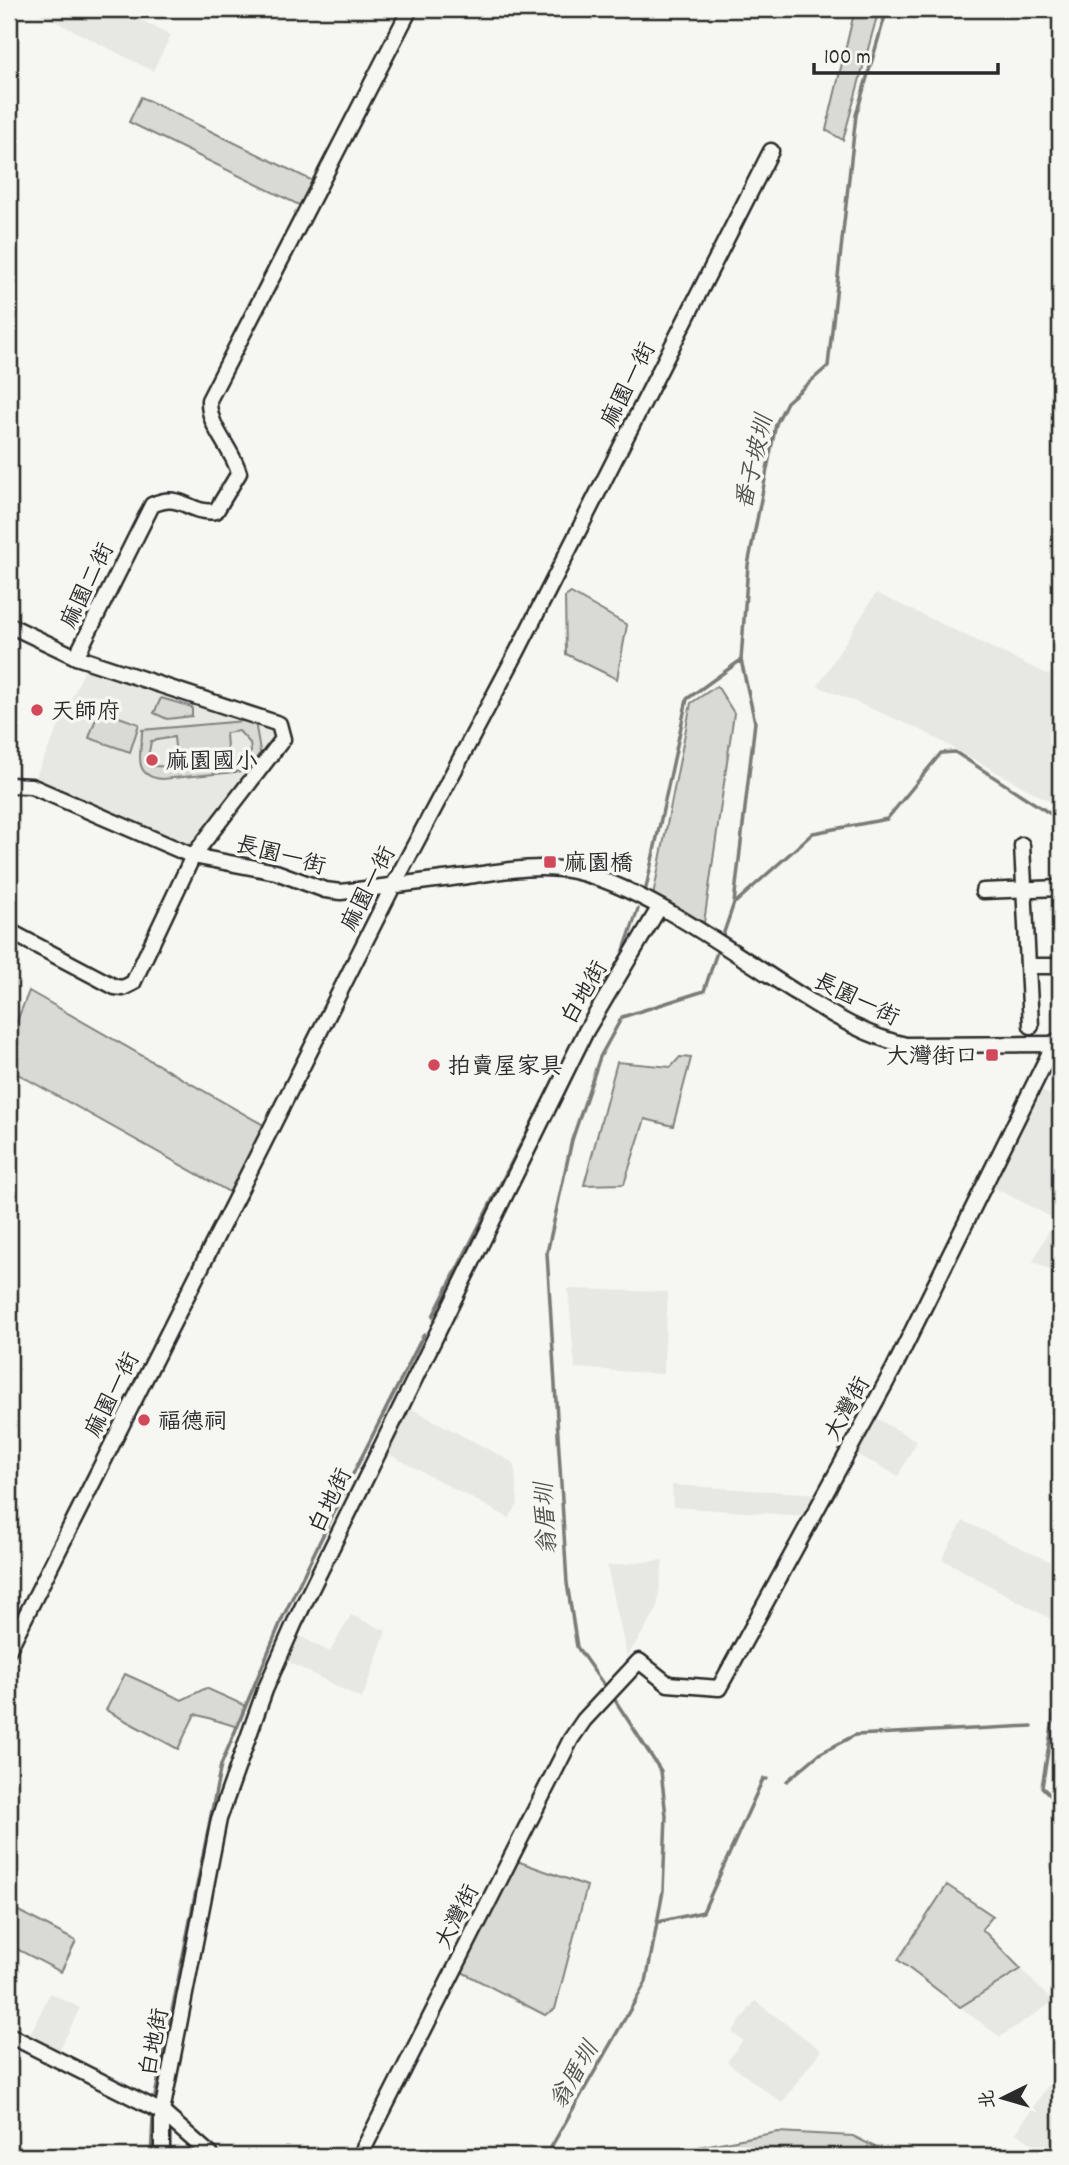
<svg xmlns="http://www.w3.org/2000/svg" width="1069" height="2165" font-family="Dekko,'LXGW WenKai TC',sans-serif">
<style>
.built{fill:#e7e7e3}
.green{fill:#d9d9d5;stroke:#828280;stroke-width:2;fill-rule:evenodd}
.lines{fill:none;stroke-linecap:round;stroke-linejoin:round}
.stream{stroke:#7a7a78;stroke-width:3.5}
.minor-casing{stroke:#2b2b2b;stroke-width:19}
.minor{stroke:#f6f6f2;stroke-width:14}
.poi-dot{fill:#d1495b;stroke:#f6f6f2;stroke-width:2.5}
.labels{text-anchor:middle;stroke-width:7;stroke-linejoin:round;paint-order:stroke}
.street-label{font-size:23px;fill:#2b2b2b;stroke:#f6f6f2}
.poi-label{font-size:23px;fill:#2b2b2b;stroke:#f6f6f2;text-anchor:start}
.water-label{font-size:24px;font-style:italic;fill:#525251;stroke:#f6f6f2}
</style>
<rect width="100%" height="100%" fill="#f6f6f2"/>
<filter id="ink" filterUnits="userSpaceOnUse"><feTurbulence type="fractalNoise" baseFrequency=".0143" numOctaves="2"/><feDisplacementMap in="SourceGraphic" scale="14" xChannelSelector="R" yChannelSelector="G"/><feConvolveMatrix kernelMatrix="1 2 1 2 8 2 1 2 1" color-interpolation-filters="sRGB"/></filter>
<g filter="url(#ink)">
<g class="built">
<path d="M 31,9 L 119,9 L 171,35 L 153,71 Z"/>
<path d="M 876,593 L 1049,675 L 1060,657 L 1060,807 L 919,729 L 818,686 Z"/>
<path d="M 87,665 L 275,725 L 277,738 L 193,848 L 33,782 Z"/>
<path d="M 1041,1090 L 1060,1100 L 1060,1275 L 1033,1261 L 1055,1219 L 991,1186 Z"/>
<path d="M 568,1289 L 668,1292 L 663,1374 L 575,1368 Z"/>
<path d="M 408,1407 L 514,1463 L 518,1504 L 509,1518 L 383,1451 Z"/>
<path d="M 870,1415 L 917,1441 L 898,1476 L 851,1451 Z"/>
<path d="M 672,1485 L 818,1494 L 806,1516 L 673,1507 Z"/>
<path d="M 963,1521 L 1060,1566 L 1060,1615 L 1056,1622 L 942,1559 Z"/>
<path d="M 663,1560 L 657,1609 L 627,1657 L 607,1566 Z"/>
<path d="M 351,1615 L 386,1631 L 362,1699 L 283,1659 L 296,1634 L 330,1652 Z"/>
<path d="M 1021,1969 L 1053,2002 L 1000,2037 L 960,2007 Z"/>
<path d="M 50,1993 L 80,2008 L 58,2053 L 28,2039 Z"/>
<path d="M 755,2001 L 821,2050 L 782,2103 L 727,2062 L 743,2040 L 732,2032 Z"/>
<path d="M 1060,2067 L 1060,2156 L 1050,2156 L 1016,2133 Z"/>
</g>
<g class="green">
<path d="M 855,9 L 879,9 L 843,140 L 826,130 Z"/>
<path d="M 141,97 L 313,181 L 301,206 L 129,122 Z"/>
<path d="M 571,593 L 627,625 L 617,679 L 566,654 L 565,597 Z"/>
<path d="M 717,686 L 734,713 L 704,923 L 653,896 L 691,703 Z"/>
<path d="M 161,698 L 192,707 L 192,716 L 167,719 L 154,713 Z"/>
<path d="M 99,710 L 139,724 L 130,752 L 89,738 Z"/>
<path d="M 255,720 C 256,731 259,740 260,753 L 246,771 L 162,779 C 129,776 143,748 142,730 ZM 239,731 L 250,743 L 251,752 L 242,761 L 228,763 L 226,733 ZM 174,737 L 177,767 L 153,766 L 148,758 L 151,741 Z"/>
<path d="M 29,991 L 267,1127 L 233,1194 L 9,1069 L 9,1041 Z"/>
<path d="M 680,1057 L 691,1058 L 673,1126 L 645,1119 L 624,1184 L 584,1185 L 617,1062 L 671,1067 Z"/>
<path d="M 125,1674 L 182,1700 L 206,1688 L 246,1706 L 238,1727 L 195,1714 L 178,1749 L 106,1710 Z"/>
<path d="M 514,1860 L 587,1886 L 555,2009 L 545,2015 L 458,1970 Z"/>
<path d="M 947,1885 L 993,1916 L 982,1929 L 1021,1969 L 960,2007 L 898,1960 Z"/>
<path d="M 9,1906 L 76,1941 L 61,1972 L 9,1945 Z"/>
<path d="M 778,2132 L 853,2136 L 875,2147 L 872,2156 L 651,2156 Z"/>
</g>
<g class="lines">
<g class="stream">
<path d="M 646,888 L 687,699 L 741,660"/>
<path d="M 736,902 L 813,833 L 887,819 L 941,753 L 955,752 L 1060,820"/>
<path d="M 722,938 L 734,903 L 755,722 L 741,660 L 748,565 L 776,424 L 787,402 L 828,366 L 856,115 L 887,9"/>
<path d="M 609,978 L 623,953 L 638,909"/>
<path d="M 433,1316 L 571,1046"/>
<path d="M 353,1474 L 424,1334"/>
<path d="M 1060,1678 L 1042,1787 L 1060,1805"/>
<path d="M 606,1688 L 577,1647 L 567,1583 L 547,1253 L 572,1140 L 600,1057 L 622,1017 L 704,991 L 718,949"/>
<path d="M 787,1781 L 819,1754 L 855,1735 L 1032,1726"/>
<path d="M 658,1922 L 703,1912 L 763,1779 L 767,1779"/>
<path d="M 155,2096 L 221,1765 L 282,1619 L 344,1492"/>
<path d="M 151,2156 L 153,2119"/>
<path d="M 546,2156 L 646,1982 L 663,1891 L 666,1816 L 661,1771 L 611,1694"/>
</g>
<g class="minor-casing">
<g id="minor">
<path d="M 9,625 L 76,657 L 279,724 L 283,739 L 193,856 L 133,983 L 123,988 L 115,987 L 9,931"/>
<path d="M 76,657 L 152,505 C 183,491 188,515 216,511 L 239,473 C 232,447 208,428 209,400 L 410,9"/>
<path d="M 9,785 L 31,786 L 193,856 L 276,872 L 325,890 L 341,892 C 384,887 426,881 468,876 C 503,871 538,864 573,871 C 645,886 741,959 805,998 C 837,1018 869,1037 906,1045 L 1060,1044"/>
<path d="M 1022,845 L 1031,1026"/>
<path d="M 983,891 L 1060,888"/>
<path d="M 1029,966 L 1060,966"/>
<path d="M 9,1649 L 393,886 L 518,650 L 771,151"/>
<path d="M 9,2035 L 162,2112 L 212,2156"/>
<path d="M 162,2156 L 162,2112 L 219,1819 L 265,1690 L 295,1622 L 586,1031 L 659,908"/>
<path d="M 360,2156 L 571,1739 L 584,1720 L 639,1661 L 668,1684 L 719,1688 L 894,1368 L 1055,1042"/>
</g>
</g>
<use href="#minor" class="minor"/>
</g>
</g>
<g class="poi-dot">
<circle cx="37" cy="710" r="7"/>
<circle cx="152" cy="760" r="7"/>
<rect x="543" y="855" width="14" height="14" rx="3.5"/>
<rect x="985" y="1048" width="14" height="14" rx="3.5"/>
<circle cx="434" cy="1065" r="7"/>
<circle cx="144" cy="1420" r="7"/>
</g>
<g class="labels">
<g class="street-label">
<text transform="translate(627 384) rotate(-63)" y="8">麻園一街</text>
<text transform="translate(86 585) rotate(-64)" y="8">麻園二街</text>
<text transform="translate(281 854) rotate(15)" y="8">長園一街</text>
<text transform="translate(367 888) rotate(-63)" y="8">麻園一街</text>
<text transform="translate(583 992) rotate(-60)" y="8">白地街</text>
<text transform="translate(857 998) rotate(26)" y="8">長園一街</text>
<text transform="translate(111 1394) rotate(-63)" y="8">麻園一街</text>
<text transform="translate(846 1408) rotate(-61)" y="8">大灣街</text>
<text transform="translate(329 1500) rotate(-64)" y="8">白地街</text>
<text transform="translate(456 1916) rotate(-63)" y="8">大灣街</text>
<text transform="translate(153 2042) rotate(-79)" y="8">白地街</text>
</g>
<g class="poi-label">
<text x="51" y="718">天師府</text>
<text x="166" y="768">麻園國小</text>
<text x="564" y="870">麻園橋</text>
<text x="978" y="1063" text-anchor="end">大灣街口</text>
<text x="448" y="1073">拍賣屋家具</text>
<text x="158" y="1428">福德祠</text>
</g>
<g class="water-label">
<text transform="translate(753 462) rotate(-77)" y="8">番子坡圳</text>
<text transform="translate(545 1519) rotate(-93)" y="8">翁厝圳</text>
<text transform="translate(573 2075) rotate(-60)" y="8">翁厝圳</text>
</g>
</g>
<rect width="1069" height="2165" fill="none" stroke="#f6f6f2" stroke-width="35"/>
<rect x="18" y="18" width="1034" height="2130" fill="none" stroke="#2b2b2b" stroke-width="2.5" filter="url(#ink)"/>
<g transform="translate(1003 2098) rotate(265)" stroke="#f6f6f2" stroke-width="5" paint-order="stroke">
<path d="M0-5L12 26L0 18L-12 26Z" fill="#2b2b2b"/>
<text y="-10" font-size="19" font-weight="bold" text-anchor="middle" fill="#2b2b2b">北</text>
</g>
<path d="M814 63v10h184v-10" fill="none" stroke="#2b2b2b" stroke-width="3.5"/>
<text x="824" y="63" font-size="21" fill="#2b2b2b" stroke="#f6f6f2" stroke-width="5" paint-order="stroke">100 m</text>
</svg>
